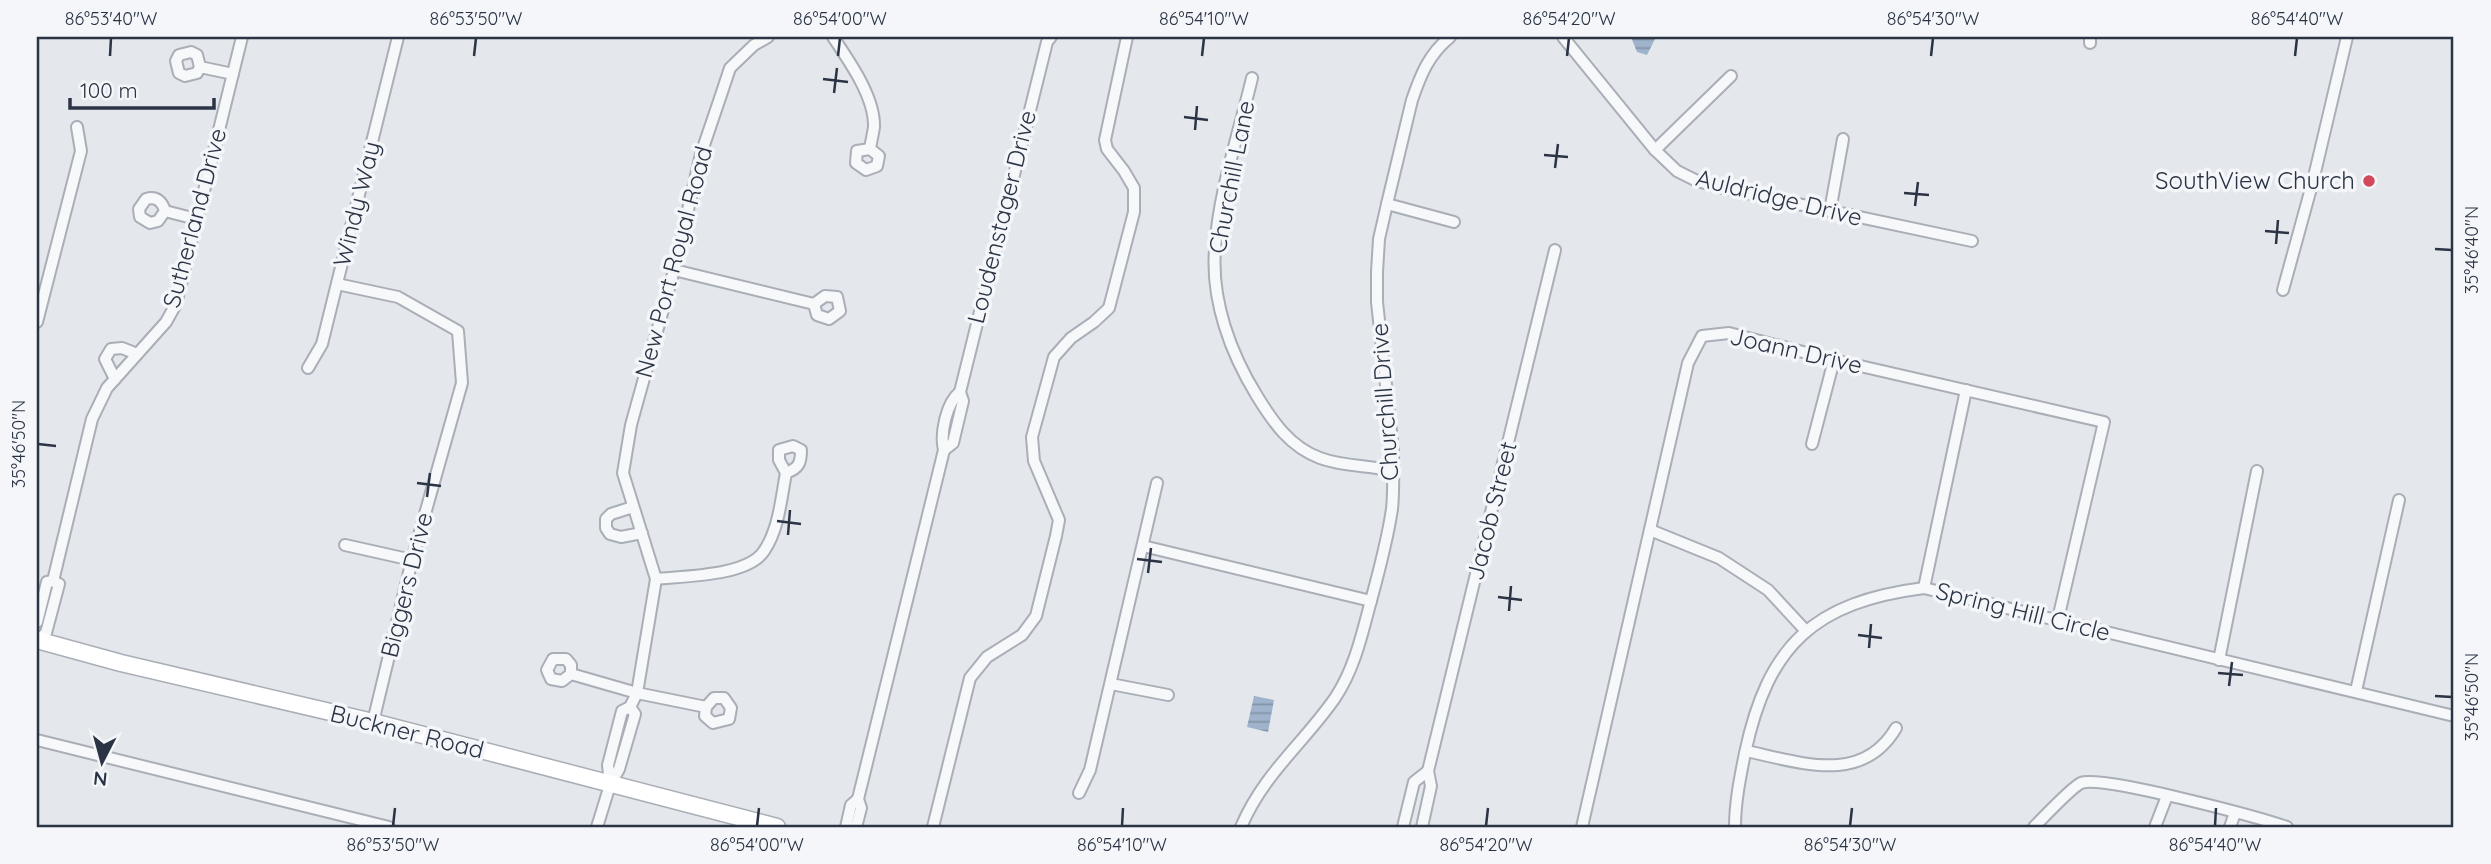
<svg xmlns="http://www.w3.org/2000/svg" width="2491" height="864" font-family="Quicksand,sans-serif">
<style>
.water{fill:url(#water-rules)}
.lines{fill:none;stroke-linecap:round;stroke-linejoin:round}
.street-casing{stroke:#a9aeb7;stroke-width:14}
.secondary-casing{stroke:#a9aeb7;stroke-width:19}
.street{stroke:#f7f8fa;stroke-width:10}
.secondary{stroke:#fff;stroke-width:16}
.ticks{fill:none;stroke:#2b3445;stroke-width:2.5}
.poi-dot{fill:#d1495b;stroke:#f4f6f9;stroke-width:2.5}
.labels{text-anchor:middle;stroke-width:7;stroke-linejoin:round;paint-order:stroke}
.street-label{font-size:24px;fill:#2b3445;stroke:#f4f6f9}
.poi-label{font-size:24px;fill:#2b3445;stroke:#f4f6f9;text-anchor:end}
.neatline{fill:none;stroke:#2b3445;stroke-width:2.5}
.ticks-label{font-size:18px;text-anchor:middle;fill:#2b3445}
</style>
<defs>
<pattern id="water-rules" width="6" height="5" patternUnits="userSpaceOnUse" patternTransform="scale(1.75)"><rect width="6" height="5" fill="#9fb4cc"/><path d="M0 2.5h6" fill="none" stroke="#8293a7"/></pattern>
</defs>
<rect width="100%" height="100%" fill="#e4e7ec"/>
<g class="water">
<path d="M 1631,37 L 1656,37 L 1647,55 L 1637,52 Z"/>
<path d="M 1254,696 L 1274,700 L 1268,732 L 1247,727 Z"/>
</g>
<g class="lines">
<g class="street-casing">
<g id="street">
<path d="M 833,37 C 849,61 875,97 874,127 C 873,134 871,142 870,149"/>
<path d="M 1563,37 L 1655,150 L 1677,171 L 1695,180 L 1718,187 L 1972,241"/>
<path d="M 2090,37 L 2090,43"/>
<path d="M 200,67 L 197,73 L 185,76 L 179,73 L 176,61 L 179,55 L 191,52 L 197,55 L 200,67 L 233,74"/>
<path d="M 1252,78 C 1239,133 1218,194 1215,250 C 1211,301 1231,354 1257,396 C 1273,422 1290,447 1320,458 C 1344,467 1369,465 1393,471"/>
<path d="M 870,149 L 879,156 L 877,166 L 866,170 L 856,163 L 857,151 Z"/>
<path d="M 1655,150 L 1731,76"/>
<path d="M 1387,204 L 1454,222"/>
<path d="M 165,211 C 162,201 156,196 146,199 L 139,209 L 140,217 L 150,223 L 158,221 L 165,211 L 196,219"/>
<path d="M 1830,211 L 1843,139"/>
<path d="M 674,270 L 814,304 L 817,315 L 829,319 L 840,311 L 837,297 L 825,296 L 814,304"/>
<path d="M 337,284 L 398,297 L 458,331 L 462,383 L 412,560 L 373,722"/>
<path d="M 2283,290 L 2313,181 L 2347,37"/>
<path d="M 37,322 L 81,151 L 77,127"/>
<path d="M 308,368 L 322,344 L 398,37"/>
<path d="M 115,379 L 105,359 L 111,349 L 122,348 L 137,354"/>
<path d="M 1812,444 L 1834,360"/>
<path d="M 944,450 L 953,443 L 963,401 L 960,392 L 1047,42 L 1051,37"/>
<path d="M 633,507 L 611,514 L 606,519 L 606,528 L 610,534 L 621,537 L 642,533"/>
<path d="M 1650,530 L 1719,558 L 1768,590 L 1805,630"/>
<path d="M 345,545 L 412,560"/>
<path d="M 1143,546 L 1371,601"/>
<path d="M 656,579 C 684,576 748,576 764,551 C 779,529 781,499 786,473 L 779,460 L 779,450 L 793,446 L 801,450 C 801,463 799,468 786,473"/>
<path d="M 53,581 L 92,419 L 107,388 L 166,322 L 176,304 L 242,37"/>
<path d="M 1924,588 L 1966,390"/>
<path d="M 37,622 L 47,582 L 53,581 L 59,584 L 46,633 L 38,640"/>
<path d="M 2219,660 L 2257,471"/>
<path d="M 571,674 L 571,665 L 566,659 L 553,659 L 547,670 L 551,679 L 562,681 L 571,674 L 637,693 L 706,707 L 705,716 L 713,723 L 729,719 L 731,708 L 724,698 L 714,698 L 706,707"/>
<path d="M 1111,684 L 1168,695"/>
<path d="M 2356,691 L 2399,500"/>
<path d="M 630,707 L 637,693 L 656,579 L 623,473 L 631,425 L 674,270 L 701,154 L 720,98 L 730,68 L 754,45 L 768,37"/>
<path d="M 37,740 L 389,827"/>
<path d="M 1746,751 C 1799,762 1862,786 1896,728"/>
<path d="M 1079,793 L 1090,770 L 1157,483"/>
<path d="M 597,827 L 610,785 L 619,769 L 635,714 L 630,707 L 622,711 L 608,765 L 610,785"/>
<path d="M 846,827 L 851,805 L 858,799"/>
<path d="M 856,827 L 861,808 L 858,799 L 944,450 C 940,434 946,403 960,392"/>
<path d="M 933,827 L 970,678 L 987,657 L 1022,635 L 1036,616 L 1056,536 L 1059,520 L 1034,461 L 1032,437 L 1054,357 L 1071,338 L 1094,322 L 1109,308 L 1134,212 L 1134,188 L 1124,171 L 1107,149 L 1105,140 L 1127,37"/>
<path d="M 1241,827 C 1264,773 1303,744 1335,698 C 1353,671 1361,639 1369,608 C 1378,575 1387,543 1392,509 C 1394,490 1393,469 1393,450 L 1377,302 L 1377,272 L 1379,239 L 1387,204 L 1412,100 C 1421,74 1429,54 1450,37"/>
<path d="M 1403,827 L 1414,782 L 1428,771"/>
<path d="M 1422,827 L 1431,786 L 1428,771 L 1555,250"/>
<path d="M 1582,827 L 1688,363 L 1702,336 L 1729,333 L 1834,360 L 2104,422 L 2058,619"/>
<path d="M 1735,827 C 1735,802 1740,778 1745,753 C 1768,645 1814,602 1924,588 L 2454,716"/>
<path d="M 2034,827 C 2043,818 2072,787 2081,783 C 2102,775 2258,817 2287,827"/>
<path d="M 2155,827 L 2167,796"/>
<path d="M 2230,827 L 2235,813"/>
</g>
</g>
<g class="secondary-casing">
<path id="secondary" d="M 37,640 L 121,663 L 373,722 L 777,827"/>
</g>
<use href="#street" class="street"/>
<use href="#secondary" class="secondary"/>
</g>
<path class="ticks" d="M 110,56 L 111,38M 474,56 L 476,38M 838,56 L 840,38M 1202,56 L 1204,38M 1567,56 L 1569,38M 1931,56 L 1933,38M 2295,56 L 2297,38M 823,79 L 848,82M 834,93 L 837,68M 1184,117 L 1208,120M 1195,130 L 1197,106M 1544,155 L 1568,157M 1555,168 L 1558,144M 1904,193 L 1929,195M 1915,206 L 1918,182M 2265,231 L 2289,233M 2276,244 L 2278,220M 2435,249 L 2452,250M 38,444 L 56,446M 417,483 L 441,486M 427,497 L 430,473M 777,521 L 801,524M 788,535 L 790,510M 1137,559 L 1162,562M 1148,573 L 1151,548M 1498,597 L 1522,600M 1509,611 L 1511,586M 1858,635 L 1882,638M 1869,648 L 1871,624M 2218,673 L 2243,675M 2229,686 L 2232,662M 2435,696 L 2452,697M 393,826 L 395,808M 757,826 L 759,808M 1122,826 L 1123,808M 1486,826 L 1488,808M 1850,826 L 1852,808M 2215,826 L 2216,808"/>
<circle class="poi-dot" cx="2369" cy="181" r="7"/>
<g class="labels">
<g class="street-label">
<text transform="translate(1232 177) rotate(-79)" y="8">Churchill Lane</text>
<text transform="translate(1779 198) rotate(14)" y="8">Auldridge Drive</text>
<text transform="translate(357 204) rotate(-76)" y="8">Windy Way</text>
<text transform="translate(1002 217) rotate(-76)" y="8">Loudenstager Drive</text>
<text transform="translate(195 218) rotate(-75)" y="8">Sutherland Drive</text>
<text transform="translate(674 262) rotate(-75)" y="8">New Port Royal Road</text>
<text transform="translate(1796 351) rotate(13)" y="8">Joann Drive</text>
<text transform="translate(1385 402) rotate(-94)" y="8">Churchill Drive</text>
<text transform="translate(1492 511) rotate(-76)" y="8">Jacob Street</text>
<text transform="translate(407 585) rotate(-76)" y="8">Biggers Drive</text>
<text transform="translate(2023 612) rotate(14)" y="8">Spring Hill Circle</text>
<text transform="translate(407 732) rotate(14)" y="8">Buckner Road</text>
</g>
<g class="poi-label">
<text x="2355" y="189">SouthView Church</text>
</g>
</g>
<rect width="2491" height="864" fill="none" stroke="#f4f6f9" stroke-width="77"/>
<g transform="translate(102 762) rotate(186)" stroke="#f4f6f9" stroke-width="5" paint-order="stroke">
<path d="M0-5L12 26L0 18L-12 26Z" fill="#2b3445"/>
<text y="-10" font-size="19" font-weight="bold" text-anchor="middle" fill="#2b3445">N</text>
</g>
<path d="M70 98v10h144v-10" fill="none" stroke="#2b3445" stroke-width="3.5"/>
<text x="80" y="98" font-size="21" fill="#2b3445" stroke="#f4f6f9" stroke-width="5" paint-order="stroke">100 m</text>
<rect x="38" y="38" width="2414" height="788" class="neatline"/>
<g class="ticks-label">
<text x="111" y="25">86°53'40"W</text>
<text x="476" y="25">86°53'50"W</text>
<text x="840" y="25">86°54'00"W</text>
<text x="1204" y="25">86°54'10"W</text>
<text x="1569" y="25">86°54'20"W</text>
<text x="1933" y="25">86°54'30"W</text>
<text x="2297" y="25">86°54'40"W</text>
<text transform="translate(2472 250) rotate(-90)" y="6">35°46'40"N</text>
<text transform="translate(19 444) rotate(-90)" y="6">35°46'50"N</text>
<text transform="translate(2472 697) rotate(-90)" y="6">35°46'50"N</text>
<text x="393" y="851">86°53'50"W</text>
<text x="757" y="851">86°54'00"W</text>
<text x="1122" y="851">86°54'10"W</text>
<text x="1486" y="851">86°54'20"W</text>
<text x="1850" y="851">86°54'30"W</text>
<text x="2215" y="851">86°54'40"W</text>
</g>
</svg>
